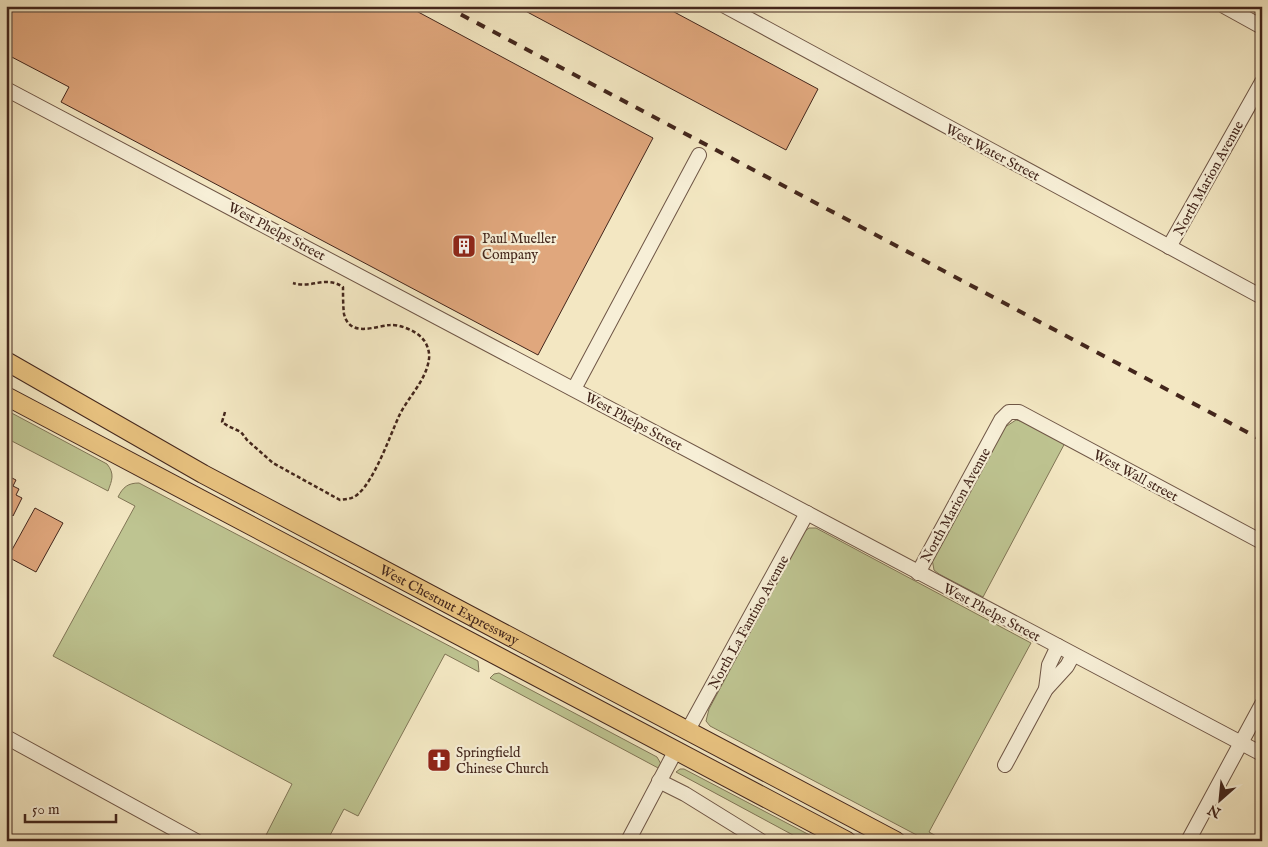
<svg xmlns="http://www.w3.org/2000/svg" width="1268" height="847" font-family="'IM FELL English',serif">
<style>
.green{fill:#bec491;stroke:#807556}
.building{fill:#e0a77d;stroke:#43261c}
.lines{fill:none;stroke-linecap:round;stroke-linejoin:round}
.minor-casing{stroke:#6f5646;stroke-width:16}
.major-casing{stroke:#43261c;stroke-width:20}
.path{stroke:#43261c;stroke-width:2.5;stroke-dasharray:4 2.5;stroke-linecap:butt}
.minor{stroke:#f7efd7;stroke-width:14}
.major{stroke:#eac481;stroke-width:18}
.rail{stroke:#43261c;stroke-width:4;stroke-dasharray:9 9;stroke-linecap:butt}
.labels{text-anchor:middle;stroke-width:4.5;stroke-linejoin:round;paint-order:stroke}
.street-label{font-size:14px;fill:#43261c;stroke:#f7efd7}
.poi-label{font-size:14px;fill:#43261c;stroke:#f7efd7;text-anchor:start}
</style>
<rect width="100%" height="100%" fill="#f3e7c2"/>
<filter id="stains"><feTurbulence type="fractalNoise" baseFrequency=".004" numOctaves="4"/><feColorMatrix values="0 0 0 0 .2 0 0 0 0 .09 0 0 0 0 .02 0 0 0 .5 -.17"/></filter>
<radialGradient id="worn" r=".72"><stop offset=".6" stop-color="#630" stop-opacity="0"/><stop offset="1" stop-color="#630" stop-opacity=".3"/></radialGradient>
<g class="green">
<path d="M 6,410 L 107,464 C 115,474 112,480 108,491 L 6,438 Z"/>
<path d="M 1016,420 L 1026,422 L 1066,441 L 983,597 L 939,574 L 934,570 L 932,559 L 1002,429 Z"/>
<path d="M 139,483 L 478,661 L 479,672 L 445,654 L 358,816 L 344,809 L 327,841 L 263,841 L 292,784 L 53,656 L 135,506 L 118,497 C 123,487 128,483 139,483 Z"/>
<path d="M 809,528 L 816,528 L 1031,643 L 929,832 L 945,841 L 928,841 L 710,726 L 706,721 L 709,709 L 804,532 Z"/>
<path d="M 499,673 L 657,757 L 661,764 L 660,769 L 490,678 L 494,674 Z"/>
<path d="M 680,769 L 684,769 L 821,841 L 804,841 L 676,772 Z"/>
</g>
<g class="building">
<path d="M 6,6 L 407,6 L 653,138 L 538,355 L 61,102 L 69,87 L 6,54 Z"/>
<path d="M 516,6 L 663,6 L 818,89 L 786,150 Z"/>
<path d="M 6,475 L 16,480 L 13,486 L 19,489 L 16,495 L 22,498 L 13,516 L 11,514 L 6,523 Z"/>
<path d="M 35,508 L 63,523 L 36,572 L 8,557 Z"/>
</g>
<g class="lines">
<g class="minor-casing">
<g id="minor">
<path d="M 725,6 L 1262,297"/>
<path d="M 1224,6 L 1262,27"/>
<path d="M 6,89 L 1262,754"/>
<path d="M 1169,247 L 1262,82"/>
<path d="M 574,389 L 699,155"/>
<path d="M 918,573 L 1001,420 L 1009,412 L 1019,412 L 1262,542"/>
<path d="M 1046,689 L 1049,665 L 1058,646"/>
<path d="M 688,730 L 807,513"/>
<path d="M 6,737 L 196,841"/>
<path d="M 1005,765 L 1046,689 L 1067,666 L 1073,655"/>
<path d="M 659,781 L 685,794 L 761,841"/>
<path d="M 628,841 L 676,750"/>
<path d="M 1188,841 L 1262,704"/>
</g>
</g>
<g class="major-casing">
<g id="major">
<path id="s1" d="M 6,361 L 203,474 L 896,841"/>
<path d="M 6,396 L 847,841"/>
</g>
</g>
<path class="path" d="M 225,412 L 222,422 L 228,426 L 241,432 L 247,440 L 273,463 L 340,500 C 347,499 353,499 358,494 C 374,481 390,436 399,416 C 408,397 426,381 429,359 C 430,352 427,343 422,338 C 416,331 399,324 390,325 C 375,326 350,338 344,314 C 343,306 343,295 343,287 C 325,275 312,289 293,283"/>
<use href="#minor" class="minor"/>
<use href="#major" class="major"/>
<path class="rail" d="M 445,6 L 1262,440"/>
</g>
<defs>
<g id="building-square" transform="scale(1.25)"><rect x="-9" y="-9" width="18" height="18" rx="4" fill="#8f2418" stroke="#f7efd7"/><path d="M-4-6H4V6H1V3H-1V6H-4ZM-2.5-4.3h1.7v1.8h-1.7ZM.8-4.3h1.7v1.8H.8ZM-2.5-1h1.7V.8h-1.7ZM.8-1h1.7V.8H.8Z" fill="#fff"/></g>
<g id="church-square" transform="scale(1.25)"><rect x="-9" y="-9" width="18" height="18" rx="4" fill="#8f2418" stroke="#f7efd7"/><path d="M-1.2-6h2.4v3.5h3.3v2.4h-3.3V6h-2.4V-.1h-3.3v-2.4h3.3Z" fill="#fff"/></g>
</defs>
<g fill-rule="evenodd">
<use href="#building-square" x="464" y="246"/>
<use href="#church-square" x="439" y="760"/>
</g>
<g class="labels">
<g class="street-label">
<text transform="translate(993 152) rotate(28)" y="5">West Water Street</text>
<text transform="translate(1208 178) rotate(-61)" y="5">North Marion Avenue</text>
<text transform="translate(277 231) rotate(28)" y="5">West Phelps Street</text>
<text transform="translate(634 421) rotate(28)" y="5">West Phelps Street</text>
<text transform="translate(1136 475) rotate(28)" y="5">West Wall street</text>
<text transform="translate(955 505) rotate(-61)" y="5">North Marion Avenue</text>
<text dy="5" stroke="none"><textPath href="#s1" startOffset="506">West Chestnut Expressway</textPath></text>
<text transform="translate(992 612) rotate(28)" y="5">West Phelps Street</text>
<text transform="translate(748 622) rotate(-61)" y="5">North La Fantino Avenue</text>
</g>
<g class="poi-label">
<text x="482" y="243">Paul Mueller<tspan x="482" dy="16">Company</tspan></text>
<text x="456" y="757">Springfield<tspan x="456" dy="16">Chinese Church</tspan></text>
</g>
</g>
<rect width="1268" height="847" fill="none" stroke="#f3e7c2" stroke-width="25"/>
<rect x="8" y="8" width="1253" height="832" fill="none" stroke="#43261c" stroke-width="2.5"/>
<rect x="12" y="12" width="1243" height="822" fill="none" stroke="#43261c"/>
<g transform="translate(1220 800) rotate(207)" stroke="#f7efd7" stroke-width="4" paint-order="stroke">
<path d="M0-4L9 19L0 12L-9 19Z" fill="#43261c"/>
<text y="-8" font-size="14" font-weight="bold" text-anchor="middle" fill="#43261c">N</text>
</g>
<path d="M25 814v8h91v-8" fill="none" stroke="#43261c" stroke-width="2.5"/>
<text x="32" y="814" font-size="15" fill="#43261c" stroke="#f7efd7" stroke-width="4" paint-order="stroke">50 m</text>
<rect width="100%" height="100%" filter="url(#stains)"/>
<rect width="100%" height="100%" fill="url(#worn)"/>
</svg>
